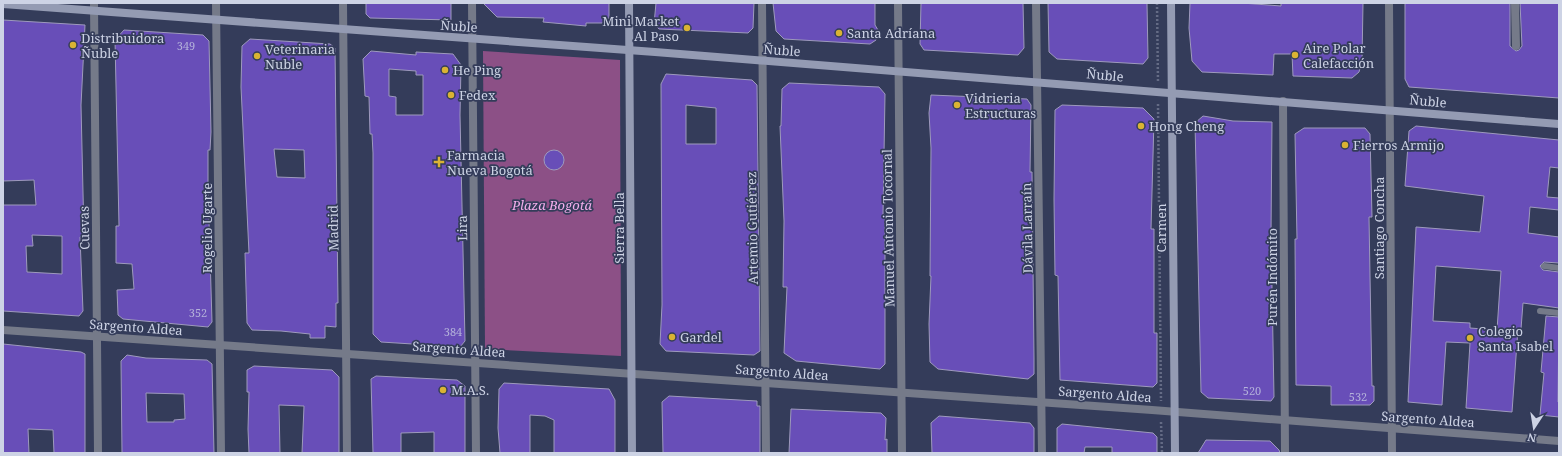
<svg xmlns="http://www.w3.org/2000/svg" width="1562" height="456" font-family="'Noto Serif',serif">
<style>
.green{fill:#8c5086}
.building{fill:#684eb8;stroke:#9e9abd;fill-rule:evenodd}
.lines{fill:none;stroke-linecap:round;stroke-linejoin:round}
.path{stroke:#646b85;stroke-width:2.5;stroke-dasharray:2 2;stroke-linecap:butt}
.service{stroke:#757a89;stroke-width:6}
.minor{stroke:#757a89;stroke-width:8}
.secondary{stroke:#949bb3;stroke-width:8}
.poi-dot{fill:#dab333;stroke:#343c5a;stroke-width:1.5}
.labels{text-anchor:middle;stroke-width:3.5;stroke-linejoin:round;paint-order:stroke}
.number-label{font-size:11px;fill:#b4b2da}
.poi-label{font-size:13px;fill:#cdd3e5;stroke:#343c5a;text-anchor:start}
.street-label{font-size:13px;fill:#cdd3e5;stroke:#343c5a}
.park-label{font-size:13px;font-style:italic;fill:#f3adeb;stroke:#343c5a}
</style>
<rect width="100%" height="100%" fill="#343c5a"/>
<path class="green" d="M 483,51 L 620,60 L 621,356 L 485,349 Z"/>
<g class="building">
<path d="M 366,3 L 451,3 L 451,20 L 370,18 L 366,14 Z"/>
<path d="M 483,3 L 609,3 L 609,18 L 602,23 L 586,23 L 586,26 L 543,22 L 544,18 L 497,17 Z"/>
<path d="M 656,3 L 754,3 L 753,28 L 748,33 L 659,29 L 654,24 Z"/>
<path d="M 773,3 L 875,3 L 875,25 L 878,30 L 876,40 L 870,44 L 784,39 L 776,31 Z"/>
<path d="M 921,3 L 1023,3 L 1024,48 L 1018,55 L 924,50 L 920,44 Z"/>
<path d="M 1048,3 L 1147,3 L 1148,58 L 1143,64 L 1057,59 L 1049,52 Z"/>
<path d="M 1190,3 L 1242,3 L 1281,6 L 1281,3 L 1363,3 L 1362,61 L 1359,72 L 1352,78 L 1293,76 L 1292,54 L 1274,54 L 1273,75 L 1202,72 L 1192,61 L 1189,28 Z"/>
<path d="M 1405,3 L 1510,3 L 1510,46 L 1516,51 L 1519,50 L 1522,46 L 1520,3 L 1559,3 L 1559,98 L 1409,87 L 1405,79 Z"/>
<path d="M 3,20 L 85,25 L 81,105 L 84,236 L 80,237 L 83,311 L 79,316 L 3,311 L 3,205 L 36,205 L 34,180 L 3,181 ZM 32,235 L 62,236 L 62,274 L 27,272 L 26,246 L 33,246 Z"/>
<path d="M 124,30 L 203,35 L 209,41 L 211,132 L 210,150 L 208,150 L 208,188 L 212,322 L 208,327 L 123,319 L 118,315 L 117,290 L 134,289 L 132,264 L 116,263 L 116,226 L 119,226 L 115,40 Z"/>
<path d="M 250,39 L 330,44 L 335,48 L 338,303 L 336,303 L 336,327 L 325,326 L 325,338 L 310,338 L 310,334 L 281,331 L 252,330 L 247,323 L 245,253 L 249,253 L 241,87 L 242,46 ZM 274,149 L 304,150 L 305,178 L 277,177 Z"/>
<path d="M 371,51 L 416,55 L 416,52 L 453,54 L 461,65 L 460,115 L 465,341 L 460,347 L 381,342 L 373,334 L 373,153 L 372,134 L 370,134 L 369,97 L 365,96 L 363,59 ZM 389,69 L 416,71 L 416,75 L 423,75 L 423,115 L 396,115 L 396,97 L 389,96 Z"/>
<path d="M 666,74 L 752,80 L 757,85 L 760,351 L 754,355 L 666,351 L 660,344 L 662,305 L 661,84 ZM 686,105 L 716,108 L 716,144 L 686,144 Z"/>
<path d="M 789,83 L 879,87 L 885,94 L 883,215 L 885,215 L 885,364 L 880,369 L 796,361 L 784,353 L 787,287 L 783,287 L 784,221 L 780,126 L 781,126 L 782,89 Z"/>
<path d="M 931,95 L 1027,99 L 1031,105 L 1030,172 L 1032,172 L 1034,358 L 1034,374 L 1028,379 L 938,369 L 930,362 L 929,324 L 931,276 L 930,276 L 931,148 L 929,113 Z"/>
<path d="M 1062,105 L 1143,108 L 1154,119 L 1151,229 L 1154,229 L 1154,333 L 1157,333 L 1157,383 L 1153,387 L 1060,380 L 1058,276 L 1055,275 L 1054,199 L 1055,110 Z"/>
<path d="M 1203,116 L 1233,121 L 1272,122 L 1271,233 L 1274,397 L 1271,401 L 1208,398 L 1201,392 L 1195,123 Z"/>
<path d="M 1416,126 L 1559,140 L 1559,168 L 1550,167 L 1547,197 L 1559,198 L 1559,210 L 1530,207 L 1528,233 L 1559,237 L 1559,263 L 1544,262 L 1540,266 L 1543,270 L 1559,272 L 1559,308 L 1523,303 L 1521,329 L 1518,329 L 1512,412 L 1466,408 L 1470,343 L 1446,342 L 1442,405 L 1408,402 L 1416,227 L 1480,232 L 1484,196 L 1405,186 L 1409,131 ZM 1436,266 L 1501,271 L 1497,330 L 1470,328 L 1470,323 L 1433,321 Z"/>
<path d="M 1304,128 L 1365,128 L 1370,134 L 1372,217 L 1369,217 L 1370,276 L 1372,386 L 1374,386 L 1374,401 L 1370,405 L 1331,405 L 1331,386 L 1296,385 L 1295,239 L 1297,239 L 1295,134 Z"/>
<circle cx="554" cy="160" r="10"/>
<path d="M 1546,316 L 1559,317 L 1558,402 L 1559,402 L 1559,417 L 1540,415 L 1544,373 L 1541,372 Z"/>
<path d="M 3,344 L 81,352 L 85,354 L 85,453 L 54,453 L 53,430 L 28,429 L 29,453 L 3,453 Z"/>
<path d="M 127,355 L 146,358 L 207,360 L 212,364 L 214,453 L 122,453 L 121,361 ZM 146,393 L 184,394 L 185,419 L 174,420 L 174,422 L 147,422 Z"/>
<path d="M 254,366 L 332,370 L 339,377 L 339,453 L 302,453 L 304,406 L 279,405 L 280,453 L 249,453 L 248,429 L 249,392 L 247,392 L 247,370 Z"/>
<path d="M 376,376 L 457,380 L 465,386 L 465,453 L 434,453 L 434,432 L 401,433 L 401,453 L 373,453 L 371,379 Z"/>
<path d="M 504,383 L 609,389 L 615,400 L 615,453 L 554,453 L 554,420 L 545,416 L 530,415 L 530,453 L 500,453 L 498,428 L 499,389 Z"/>
<path d="M 669,396 L 757,401 L 757,406 L 760,406 L 760,453 L 663,453 L 662,402 Z"/>
<path d="M 791,409 L 881,413 L 886,418 L 885,440 L 887,439 L 887,453 L 789,453 Z"/>
<path d="M 939,416 L 1030,423 L 1034,428 L 1034,453 L 932,453 L 931,423 Z"/>
<path d="M 1062,424 L 1153,433 L 1157,437 L 1157,453 L 1112,453 L 1112,447 L 1085,447 L 1084,453 L 1057,453 L 1057,428 Z"/>
<path d="M 1206,440 L 1270,441 L 1279,450 L 1280,453 L 1198,453 Z"/>
</g>
<g class="lines">
<g class="path">
<path d="M 1157,3 L 1158,83"/>
<path d="M 1158,104 L 1161,401"/>
<path d="M 1161,422 L 1162,453"/>
</g>
<g class="service">
<path d="M 1544,266 L 1559,268"/>
<path d="M 1540,311 L 1559,313"/>
</g>
<g class="minor">
<path d="M 94,3 L 98,453"/>
<path d="M 216,3 L 221,453"/>
<path d="M 343,3 L 347,453"/>
<path d="M 472,3 L 476,453"/>
<path d="M 762,3 L 766,453"/>
<path d="M 898,3 L 902,453"/>
<path d="M 1036,3 L 1042,453"/>
<path d="M 1389,3 L 1392,453"/>
<path d="M 1515,3 L 1516,46"/>
<path d="M 1283,101 L 1285,453"/>
<path d="M 3,330 L 1152,410 L 1559,441"/>
</g>
<g class="secondary">
<path d="M 629,3 L 632,453"/>
<path d="M 1171,3 L 1175,453"/>
<path d="M 3,4 L 655,52 L 1559,124"/>
</g>
</g>
<g class="poi-dot">
<circle cx="687" cy="28" r="4"/>
<circle cx="839" cy="33" r="4"/>
<circle cx="73" cy="45" r="4"/>
<circle cx="1295" cy="55" r="4"/>
<circle cx="257" cy="56" r="4"/>
<circle cx="445" cy="70" r="4"/>
<circle cx="451" cy="95" r="4"/>
<circle cx="957" cy="105" r="4"/>
<circle cx="1141" cy="126" r="4"/>
<circle cx="1345" cy="145" r="4"/>
<path d="M437 156h4v4h4v4h-4v4h-4v-4h-4v-4h4z"/>
<circle cx="672" cy="337" r="4"/>
<circle cx="1470" cy="338" r="4"/>
<circle cx="443" cy="390" r="4"/>
</g>
<g class="labels">
<g class="number-label">
<text x="186" y="50">349</text>
<text x="198" y="317">352</text>
<text x="453" y="336">384</text>
<text x="1252" y="395">520</text>
<text x="1358" y="401">532</text>
</g>
<g class="poi-label">
<text x="679" y="26" text-anchor="end">Mini Market<tspan x="679" dy="15">Al Paso</tspan></text>
<text x="847" y="38">Santa Adríana</text>
<text x="81" y="43">Distribuidora<tspan x="81" dy="15">Ñuble</tspan></text>
<text x="1303" y="53">Aire Polar<tspan x="1303" dy="15">Calefacción</tspan></text>
<text x="265" y="54">Veterinaria<tspan x="265" dy="15">Nuble</tspan></text>
<text x="453" y="75">He Ping</text>
<text x="459" y="100">Fedex</text>
<text x="965" y="103">Vidrieria<tspan x="965" dy="15">Estructuras</tspan></text>
<text x="1149" y="131">Hong Cheng</text>
<text x="1353" y="150">Fierros Armijo</text>
<text x="447" y="160">Farmacia<tspan x="447" dy="15">Nueva Bogotá</tspan></text>
<text x="1478" y="336">Colegio<tspan x="1478" dy="15">Santa Isabel</tspan></text>
<text x="680" y="342">Gardel</text>
<text x="451" y="395">M.A.S.</text>
</g>
<g class="street-label">
<text transform="translate(459 26) rotate(4)" y="5">Ñuble</text>
<text transform="translate(782 50) rotate(4)" y="5">Ñuble</text>
<text transform="translate(1105 75) rotate(5)" y="5">Ñuble</text>
<text transform="translate(1428 101) rotate(5)" y="5">Ñuble</text>
<text transform="translate(84 228) rotate(-91)" y="5">Cuevas</text>
<text transform="translate(207 228) rotate(-90)" y="5">Rogelio Ugarte</text>
<text transform="translate(333 228) rotate(-91)" y="5">Madrid</text>
<text transform="translate(462 228) rotate(-91)" y="5">Lira</text>
<text transform="translate(619 228) rotate(-90)" y="5">Sierra Bella</text>
<text transform="translate(752 228) rotate(-91)" y="5">Artemio Gutiérrez</text>
<text transform="translate(888 228) rotate(-91)" y="5">Manuel Antonio Tocornal</text>
<text transform="translate(1027 228) rotate(-91)" y="5">Dávila Larraín</text>
<text transform="translate(1161 228) rotate(-90)" y="5">Carmen</text>
<text transform="translate(1379 228) rotate(-90)" y="5">Santiago Concha</text>
<text transform="translate(1272 277) rotate(-90)" y="5">Purén Indómito</text>
<text transform="translate(136 327) rotate(4)" y="5">Sargento Aldea</text>
<text transform="translate(459 349) rotate(4)" y="5">Sargento Aldea</text>
<text transform="translate(782 372) rotate(4)" y="5">Sargento Aldea</text>
<text transform="translate(1105 394) rotate(4)" y="5">Sargento Aldea</text>
<text transform="translate(1428 419) rotate(4)" y="5">Sargento Aldea</text>
</g>
<g class="park-label">
<text x="552" y="210">Plaza Bogotá</text>
</g>
</g>
<rect width="1562" height="456" fill="none" stroke="#cdd3e5" stroke-width="8"/>
<g transform="translate(1534 428) rotate(192)" stroke="#343c5a" stroke-width="3" paint-order="stroke">
<path d="M0-3L7 15L0 10L-7 15Z" fill="#cdd3e5"/>
<text y="-6" font-size="11" font-weight="bold" text-anchor="middle" fill="#cdd3e5">N</text>
</g>
</svg>
